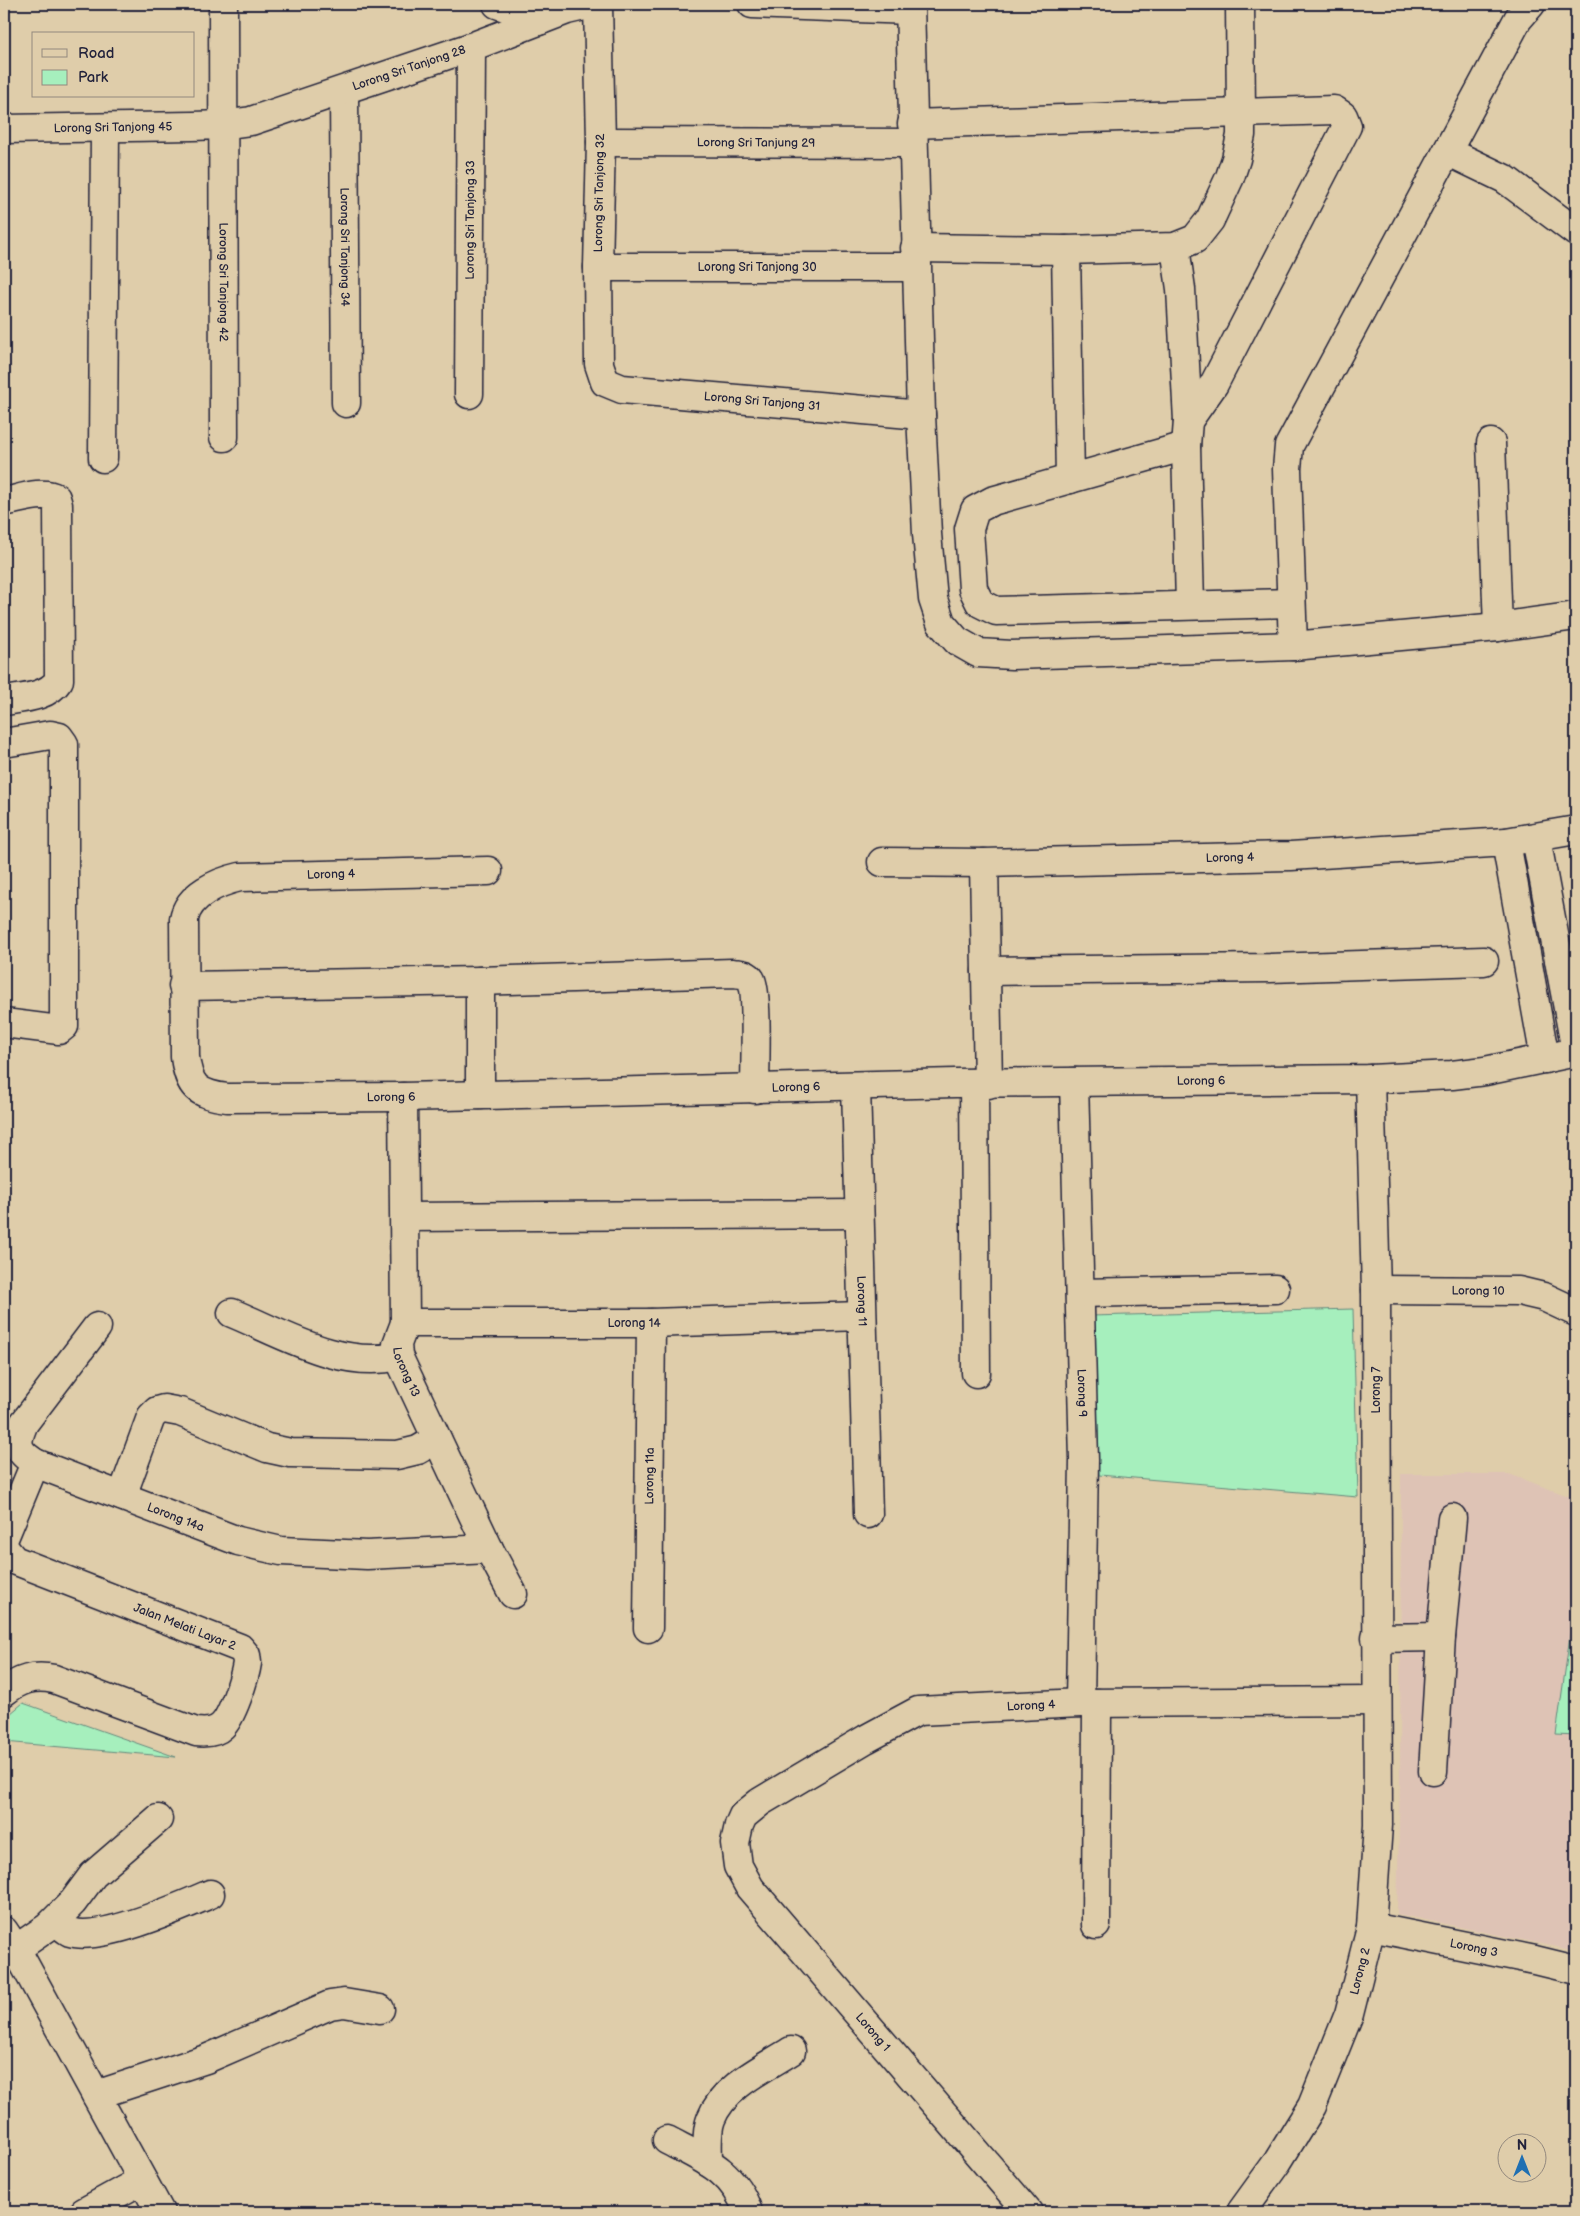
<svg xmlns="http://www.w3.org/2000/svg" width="1580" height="2216" font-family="'Balsamiq Sans',sans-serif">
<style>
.built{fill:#dec3b5}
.green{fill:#a6efbd;stroke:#64887c}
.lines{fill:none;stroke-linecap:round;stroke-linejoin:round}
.minor-casing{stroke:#22223b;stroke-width:31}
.minor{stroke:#dfcdaa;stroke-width:28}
.labels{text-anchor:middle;stroke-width:4;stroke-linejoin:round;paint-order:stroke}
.street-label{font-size:12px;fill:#22223b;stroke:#dfcdaa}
</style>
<rect width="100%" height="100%" fill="#dfcdaa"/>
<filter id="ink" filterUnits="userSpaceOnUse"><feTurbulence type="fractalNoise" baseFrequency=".02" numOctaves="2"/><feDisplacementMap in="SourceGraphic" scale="10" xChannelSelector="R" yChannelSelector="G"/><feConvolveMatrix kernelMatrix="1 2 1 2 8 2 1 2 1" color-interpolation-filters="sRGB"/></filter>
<g filter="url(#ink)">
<path class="built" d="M 1401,1474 L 1509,1474 L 1576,1499 L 1576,1951 L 1397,1914 L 1400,1780 Z"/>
<g class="green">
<path d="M 1353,1309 L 1358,1497 L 1099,1475 L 1091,1316 Z"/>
<path d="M 1576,1593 L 1576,1736 L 1556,1735 Z"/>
<path d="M 23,1703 L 176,1757 L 4,1742 L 4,1719 Z"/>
</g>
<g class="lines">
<g class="minor-casing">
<g id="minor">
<path id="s1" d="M 223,4 L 224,437"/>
<path d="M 497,4 L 541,20"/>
<path id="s2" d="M 598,4 L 601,142 L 598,267 L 599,364 L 605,382 L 622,389 L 921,415"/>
<path d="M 752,4 L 910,10"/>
<path d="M 910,4 L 921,415 L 927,534 L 933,599 L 941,623 L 957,641 L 978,653 L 1012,655 L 1293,646 L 1498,627 L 1576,616"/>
<path id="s3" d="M 344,91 L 346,403"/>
<path d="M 912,124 L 1334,110 L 1343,116 L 1347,126 L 1214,384 L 1188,421"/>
<path id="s4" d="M 4,129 L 193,126 L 222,125 L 251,121 L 471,47 L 567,10 L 593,4"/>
<path id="s5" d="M 601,142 L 912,143"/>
<path d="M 1449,152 L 1505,179 L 1576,232"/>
<path d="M 1175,247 L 1181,289 L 1188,421 L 1186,446 L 1190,605"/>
<path d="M 915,248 L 1066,250 L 1175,247 L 1195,239 L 1210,220 L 1230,177 L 1236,159 L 1241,135 L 1241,114 L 1240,4"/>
<path d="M 1066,250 L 1070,479"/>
<path id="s6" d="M 598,267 L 916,267"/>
<path id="s7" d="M 469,394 L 471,47"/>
<path d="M 1491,443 L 1498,627"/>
<path d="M 1186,446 L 992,501 L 975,510 L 969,529 L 973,589 L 980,603 L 996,611 L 1291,603"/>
<path d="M 103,458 L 105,128"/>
<path d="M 4,502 C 20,499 42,490 56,498 L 58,505 L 59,680 C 48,697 23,698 4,701"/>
<path d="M 1293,646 L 1287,469 L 1289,446 L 1518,19 L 1531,4"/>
<path d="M 4,743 L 50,735 L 59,737 L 64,744 L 64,1026 L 59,1030 L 4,1023"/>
<path d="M 1536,838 L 1576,1051"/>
<path d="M 1506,842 L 1545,1059"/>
<path id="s8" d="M 882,862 L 984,863 L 1291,856 L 1506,842 L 1576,830"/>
<path d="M 984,863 L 988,1084"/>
<path id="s9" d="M 488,871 L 240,877 C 218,882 188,895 184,919 L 185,1057 C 189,1087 197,1094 227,1098 L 403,1097 L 955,1083 L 1370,1079 L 1452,1075 L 1485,1071 L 1576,1052"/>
<path d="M 986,971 L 1270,968 L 1484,961"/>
<path d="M 480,981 L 480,1095"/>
<path d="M 183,986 L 480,981 L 733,973 C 740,974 747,973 751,980 C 758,991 755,1071 755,1089"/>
<path id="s10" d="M 1074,1082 L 1084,1460 L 1080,1703"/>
<path d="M 974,1083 L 976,1373"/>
<path id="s11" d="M 856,1087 L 868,1514"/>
<path id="s12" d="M 403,1097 L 405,1323 L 397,1344 L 398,1356 L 489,1549 L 513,1594"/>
<path d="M 405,1217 L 859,1214"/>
<path id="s13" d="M 1376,1290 L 1519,1291 L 1544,1297 L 1576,1312"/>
<path d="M 1080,1293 L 1275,1289"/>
<path d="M 232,1313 C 283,1334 341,1370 398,1356"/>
<path id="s14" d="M 405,1323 L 651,1323 L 861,1316"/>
<path id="s15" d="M 97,1327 L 24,1423 C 15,1444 16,1450 35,1463 L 238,1541 L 281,1551 L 367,1555 L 489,1549"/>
<path d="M 122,1496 L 151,1417 L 157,1411 L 164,1409 L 180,1412 L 267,1448 L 290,1453 L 397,1455 L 418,1450 L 437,1439"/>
<path d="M 4,1538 L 35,1463"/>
<path id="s16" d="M 4,1548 L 14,1560 L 240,1648 L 246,1655 L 247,1663 C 245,1677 232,1717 222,1726 C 215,1733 205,1733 196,1732 L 54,1679 C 34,1675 20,1679 4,1692"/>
<path id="s17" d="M 648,1628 L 651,1323"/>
<path d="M 1376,1638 L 1441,1637"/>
<path d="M 1433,1771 L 1441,1637 L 1452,1518"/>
<path d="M 55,1921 C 60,1924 65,1930 70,1932 C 101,1942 180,1907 210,1894"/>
<path d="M 1096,1925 L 1097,1703"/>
<path id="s18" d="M 1371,1927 L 1535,1960 L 1576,1970"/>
<path d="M 4,1931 L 16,1949 L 160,2212"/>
<path d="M 16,1949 L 48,1927 L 73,1902 L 93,1875 L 158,1819"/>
<path d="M 96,2095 L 206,2059 L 330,2005 L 344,2003 L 380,2009"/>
<path d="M 667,2140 C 703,2159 734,2170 748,2212"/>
<path d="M 708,2162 C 708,2148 706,2132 711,2119 C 724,2086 763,2069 791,2051"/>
<path d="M 84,2212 L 142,2180"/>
<path id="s19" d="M 1028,2212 L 750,1888 L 738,1866 L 735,1843 L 739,1825 L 743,1816 L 760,1802 L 866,1739 L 918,1711 L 1080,1703 L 1377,1701"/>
<path id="s20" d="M 1241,2212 L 1278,2161 L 1312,2106 L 1349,2014 L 1371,1927 L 1378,1825 L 1376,1290 L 1370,1079"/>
</g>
</g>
<use href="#minor" class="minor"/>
</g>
</g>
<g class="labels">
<g class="street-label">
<text dy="4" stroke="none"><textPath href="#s4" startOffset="414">Lorong Sri Tanjong 28</textPath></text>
<text dy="4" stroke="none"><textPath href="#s4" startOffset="109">Lorong Sri Tanjong 45</textPath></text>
<text dy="4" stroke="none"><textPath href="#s5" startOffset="155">Lorong Sri Tanjung 29</textPath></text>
<text transform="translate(599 193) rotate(-89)" y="4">Lorong Sri Tanjong 32</text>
<text dy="4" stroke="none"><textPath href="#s7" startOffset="174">Lorong Sri Tanjong 33</textPath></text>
<text dy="4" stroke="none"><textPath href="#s3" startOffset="156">Lorong Sri Tanjong 34</textPath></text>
<text dy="4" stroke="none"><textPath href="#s6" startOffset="159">Lorong Sri Tanjong 30</textPath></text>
<text dy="4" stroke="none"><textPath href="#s1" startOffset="278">Lorong Sri Tanjong 42</textPath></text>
<text dy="4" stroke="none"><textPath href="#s2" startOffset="538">Lorong Sri Tanjong 31</textPath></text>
<text dy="4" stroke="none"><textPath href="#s8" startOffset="348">Lorong 4</textPath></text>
<text transform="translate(331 874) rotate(-2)" y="4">Lorong 4</text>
<text dy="4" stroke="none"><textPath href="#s9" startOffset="1500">Lorong 6</textPath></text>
<text dy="4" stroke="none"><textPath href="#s9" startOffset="1095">Lorong 6</textPath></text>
<text dy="4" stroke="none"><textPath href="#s9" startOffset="690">Lorong 6</textPath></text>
<text dy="4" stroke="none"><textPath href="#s13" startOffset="102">Lorong 10</textPath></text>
<text dy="4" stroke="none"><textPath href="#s11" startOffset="214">Lorong 11</textPath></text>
<text dy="4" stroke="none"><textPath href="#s14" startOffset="229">Lorong 14</textPath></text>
<text dy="4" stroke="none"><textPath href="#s12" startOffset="278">Lorong 13</textPath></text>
<text transform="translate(1376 1390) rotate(-90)" y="4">Lorong 7</text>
<text dy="4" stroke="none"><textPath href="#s10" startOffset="311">Lorong 9</textPath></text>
<text dy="4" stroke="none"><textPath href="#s17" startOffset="152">Lorong 11a</textPath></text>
<text dy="4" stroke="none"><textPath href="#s15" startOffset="319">Lorong 14a</textPath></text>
<text dy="4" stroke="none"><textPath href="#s16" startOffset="199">Jalan Melati Layar 2</textPath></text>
<text dy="4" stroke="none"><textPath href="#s19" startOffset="821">Lorong 4</textPath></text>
<text dy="4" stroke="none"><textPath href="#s18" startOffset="105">Lorong 3</textPath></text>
<text dy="4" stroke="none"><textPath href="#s20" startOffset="271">Lorong 2</textPath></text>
<text transform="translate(873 2032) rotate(49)" y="4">Lorong 1</text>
</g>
</g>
<rect width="1580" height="2216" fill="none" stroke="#dfcdaa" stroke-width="20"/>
<rect x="10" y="10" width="1560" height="2196" fill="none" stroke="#22223b" stroke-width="2" filter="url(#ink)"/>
<rect x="32" y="32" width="162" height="65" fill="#dfcdaa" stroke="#93897e"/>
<rect x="42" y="49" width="25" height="8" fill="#dfcdaa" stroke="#93897e"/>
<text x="78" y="58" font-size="15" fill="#22223b">Road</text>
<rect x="42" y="70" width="25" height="15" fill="#a6efbd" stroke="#93897e"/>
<text x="78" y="82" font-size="15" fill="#22223b">Park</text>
<g transform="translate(1522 2158)"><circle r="24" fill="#dfcdaa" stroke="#93897e"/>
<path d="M0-4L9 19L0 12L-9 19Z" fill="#1f6fb2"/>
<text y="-8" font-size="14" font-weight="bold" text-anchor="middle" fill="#22223b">N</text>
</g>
</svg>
